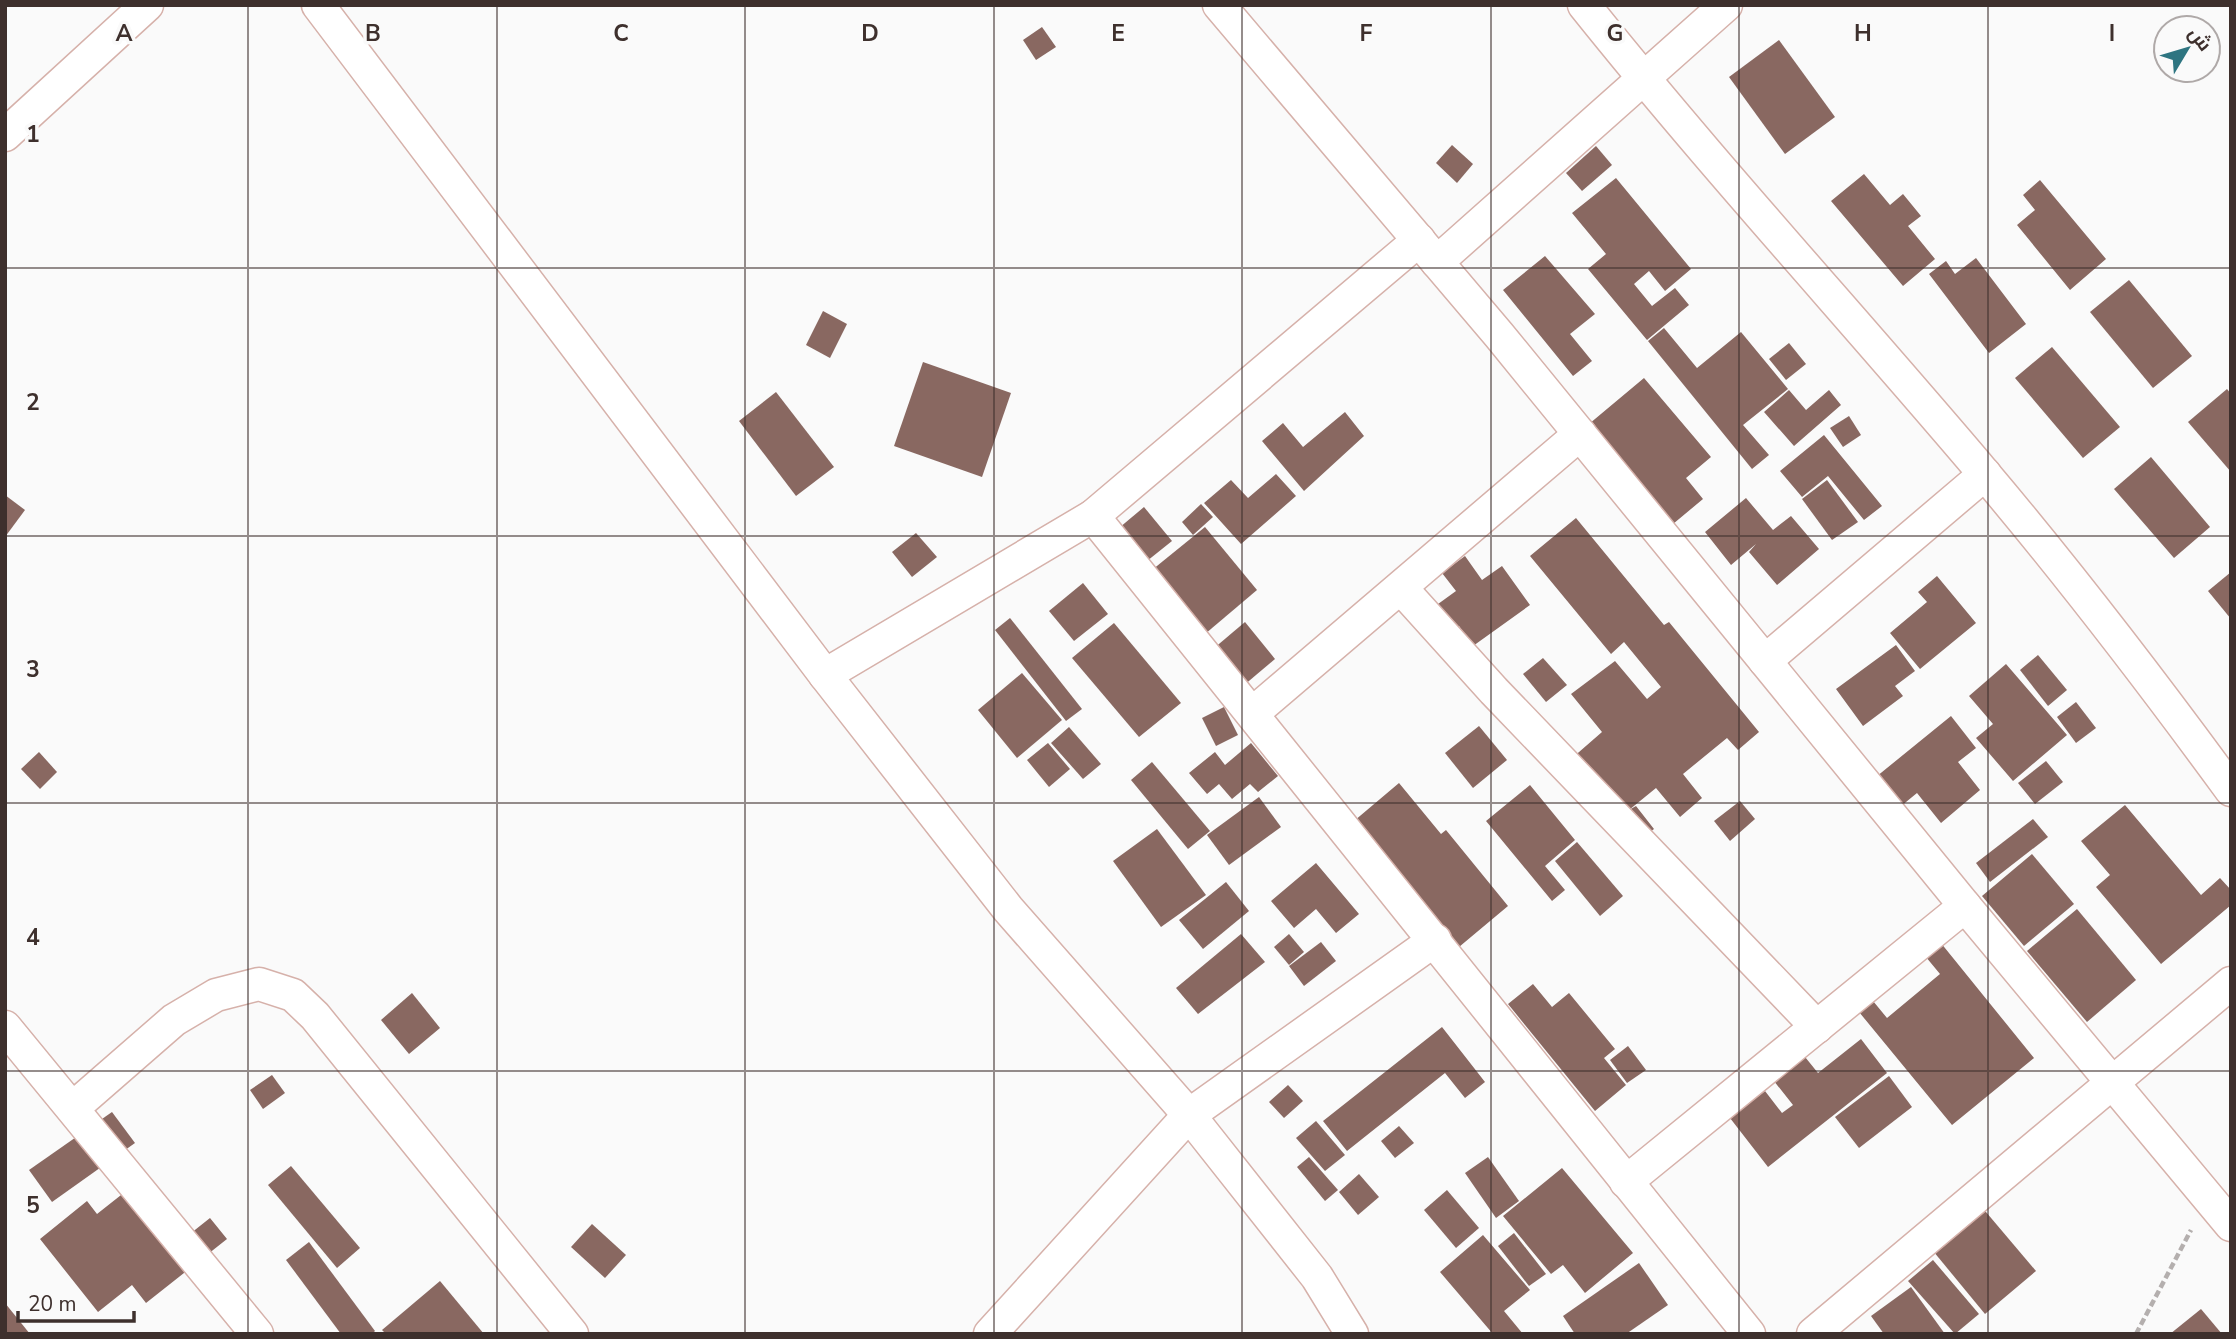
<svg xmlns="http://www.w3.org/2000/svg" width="2236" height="1339" font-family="'Nunito Sans',Cairo,sans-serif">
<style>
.building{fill:#896861}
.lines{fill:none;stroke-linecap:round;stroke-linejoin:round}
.street-casing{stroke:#d6b1aa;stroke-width:35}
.path{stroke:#b4afae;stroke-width:4.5;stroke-dasharray:7 3.5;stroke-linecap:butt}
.street{stroke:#fff;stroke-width:32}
.grid{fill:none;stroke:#3e302d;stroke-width:2;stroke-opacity:0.55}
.grid-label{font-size:23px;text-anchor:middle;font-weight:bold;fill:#3e302d;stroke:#fafafa;stroke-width:7;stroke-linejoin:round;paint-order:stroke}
</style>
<rect width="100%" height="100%" fill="#fafafa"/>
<g class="building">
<path d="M 1042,27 L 1056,47 L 1036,60 L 1023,40 Z"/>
<path d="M 1779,40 L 1835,117 L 1785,154 L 1729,77 Z"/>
<path d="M 1452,145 L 1473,164 L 1457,183 L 1436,163 Z"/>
<path d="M 1596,146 L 1612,165 L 1582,191 L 1566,173 Z"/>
<path d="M 1864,174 L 1890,205 L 1903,194 L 1921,216 L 1908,226 L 1935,259 L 1903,286 L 1831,201 Z"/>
<path d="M 1616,178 L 1691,269 L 1665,291 L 1649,271 L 1634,284 L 1652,306 L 1675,288 L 1689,305 L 1647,340 L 1588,269 L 1606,254 L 1572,213 Z"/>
<path d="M 2040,180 L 2106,259 L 2070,290 L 2017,225 L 2035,210 L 2023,195 Z"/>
<path d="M 1545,256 L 1595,314 L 1570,334 L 1592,361 L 1573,376 L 1503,290 Z"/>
<path d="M 1976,258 L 2026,324 L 1989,353 L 1929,274 L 1946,261 L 1955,274 Z"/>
<path d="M 2129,280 L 2192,356 L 2153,388 L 2090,312 Z"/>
<path d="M 823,311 L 847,324 L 830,358 L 806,345 Z"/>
<path d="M 1664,328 L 1697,368 L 1741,332 L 1788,389 L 1743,425 L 1769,455 L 1752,469 L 1648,341 Z"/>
<path d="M 1789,343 L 1806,364 L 1786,380 L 1769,359 Z"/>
<path d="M 2052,347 L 2120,427 L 2083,458 L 2015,378 Z"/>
<path d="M 923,362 L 1011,393 L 982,477 L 894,446 Z"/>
<path d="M 1644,378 L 1711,457 L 1686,478 L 1703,499 L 1673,524 L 1589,424 Z"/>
<path d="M 2227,389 L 2231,394 L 2231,472 L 2188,422 Z"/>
<path d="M 1789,390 L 1806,410 L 1829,390 L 1841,405 L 1794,446 L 1764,412 Z"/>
<path d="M 776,392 L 834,467 L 796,496 L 739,421 Z"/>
<path d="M 1345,412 L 1364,436 L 1304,491 L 1262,441 L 1283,423 L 1303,447 Z"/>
<path d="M 1849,416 L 1861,435 L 1843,447 L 1830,428 Z"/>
<path d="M 1824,435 L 1882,506 L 1864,520 L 1828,476 L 1802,497 L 1780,471 Z"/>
<path d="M 2151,457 L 2210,527 L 2174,558 L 2114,489 Z"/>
<path d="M 1276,474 L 1296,496 L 1241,544 L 1204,503 L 1231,480 L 1248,498 Z"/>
<path d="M 1827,480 L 1858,522 L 1832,540 L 1802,499 Z"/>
<path d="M 5,495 L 25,510 L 5,537 Z"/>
<path d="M 1746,498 L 1773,530 L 1791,516 L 1819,549 L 1777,585 L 1749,552 L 1756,544 L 1731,565 L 1705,532 Z"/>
<path d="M 1201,504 L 1213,517 L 1193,535 L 1182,522 Z"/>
<path d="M 1144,507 L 1172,541 L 1147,561 L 1119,528 Z"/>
<path d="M 1576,518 L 1664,625 L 1669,622 L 1759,732 L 1738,750 L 1727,738 L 1683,774 L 1702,798 L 1680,817 L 1656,788 L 1629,810 L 1636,806 L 1654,829 L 1636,843 L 1571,759 L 1602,732 L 1571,694 L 1615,661 L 1647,699 L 1661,687 L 1624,642 L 1611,654 L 1530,556 Z"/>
<path d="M 1205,527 L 1257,590 L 1205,634 L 1152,570 Z"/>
<path d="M 916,533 L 937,557 L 912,577 L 892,552 Z"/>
<path d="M 1465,556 L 1482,580 L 1502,566 L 1530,605 L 1473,646 L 1459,626 L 1444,636 L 1427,612 L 1456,591 L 1442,573 Z"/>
<path d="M 2231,572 L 2231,619 L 2208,591 Z"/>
<path d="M 1937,576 L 1976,623 L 1920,669 L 1890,633 L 1927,602 L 1918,592 Z"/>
<path d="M 1083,583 L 1108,614 L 1074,641 L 1049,611 Z"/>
<path d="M 1010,618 L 1082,709 L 1066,721 L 995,630 Z"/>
<path d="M 1245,622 L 1275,659 L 1243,686 L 1213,649 Z"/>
<path d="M 1114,623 L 1181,703 L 1139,737 L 1072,658 Z"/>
<path d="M 1896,645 L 1915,671 L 1895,686 L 1903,696 L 1863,726 L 1836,689 Z"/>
<path d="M 2038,655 L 2067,690 L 2048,706 L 2020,670 Z"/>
<path d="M 1543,658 L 1567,685 L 1546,702 L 1523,674 Z"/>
<path d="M 2006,664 L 2067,735 L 2013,781 L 1976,738 L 1993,724 L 1969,696 Z"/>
<path d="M 1022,673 L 1062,720 L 1017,758 L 978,710 Z"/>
<path d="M 2076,702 L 2096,728 L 2076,743 L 2057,717 Z"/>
<path d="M 1224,707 L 1238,735 L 1216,746 L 1202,718 Z"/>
<path d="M 1951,716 L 1976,748 L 1958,762 L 1980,790 L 1941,823 L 1917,793 L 1895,811 L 1871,781 Z"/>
<path d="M 1479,726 L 1507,760 L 1473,788 L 1445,753 Z"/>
<path d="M 1069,727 L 1101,764 L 1083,779 L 1051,743 Z"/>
<path d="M 1048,743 L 1070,769 L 1049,787 L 1027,760 Z"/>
<path d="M 1251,743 L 1278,776 L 1258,792 L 1250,784 L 1232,799 L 1219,784 L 1207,794 L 1189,773 L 1215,752 L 1225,765 Z"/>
<path d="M 39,752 L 57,772 L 40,789 L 21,769 Z"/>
<path d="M 2046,761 L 2063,782 L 2035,804 L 2018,783 Z"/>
<path d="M 1152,762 L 1210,831 L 1188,849 L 1131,780 Z"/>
<path d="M 1399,783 L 1441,834 L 1446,830 L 1508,906 L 1459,947 L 1354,821 Z"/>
<path d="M 1530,785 L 1575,840 L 1545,866 L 1565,890 L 1552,901 L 1486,821 Z"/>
<path d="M 1259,797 L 1281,827 L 1229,865 L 1207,835 Z"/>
<path d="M 1740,801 L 1755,819 L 1730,841 L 1714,821 Z"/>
<path d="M 2125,805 L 2201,895 L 2220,878 L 2231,890 L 2231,905 L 2161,964 L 2096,887 L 2110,875 L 2081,841 Z"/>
<path d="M 2033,819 L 2048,837 L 1990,882 L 1976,863 Z"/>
<path d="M 1157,829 L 1206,895 L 1161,927 L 1113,861 Z"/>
<path d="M 1577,842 L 1623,896 L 1600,916 L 1555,861 Z"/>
<path d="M 2032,854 L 2074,904 L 2024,946 L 1982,896 Z"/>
<path d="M 1316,863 L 1359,914 L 1336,933 L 1316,909 L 1294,928 L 1271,901 Z"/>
<path d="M 1226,882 L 1249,911 L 1203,949 L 1179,920 Z"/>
<path d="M 2077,909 L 2136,980 L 2087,1022 L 2027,951 Z"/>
<path d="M 1932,932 L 2034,1058 L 1952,1125 L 1850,1001 L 1864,990 L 1887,1018 L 1940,974 L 1916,945 Z"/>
<path d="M 1241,934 L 1265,962 L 1198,1014 L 1176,988 Z"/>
<path d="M 1289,934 L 1304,952 L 1289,965 L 1274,947 Z"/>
<path d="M 1321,942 L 1336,961 L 1304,986 L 1289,966 Z"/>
<path d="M 1533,984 L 1552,1007 L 1569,993 L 1615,1049 L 1604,1058 L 1626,1085 L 1595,1111 L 1508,1004 Z"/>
<path d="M 412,993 L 440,1028 L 409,1054 L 381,1020 Z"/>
<path d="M 1442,1027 L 1485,1082 L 1465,1098 L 1445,1073 L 1347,1151 L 1323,1121 Z"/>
<path d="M 1861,1039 L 1887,1073 L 1768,1167 L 1730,1118 L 1765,1091 L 1782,1113 L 1793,1105 L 1766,1071 L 1797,1047 L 1818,1073 Z"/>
<path d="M 1628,1046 L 1646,1070 L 1627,1083 L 1610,1060 Z"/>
<path d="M 272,1075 L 285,1093 L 263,1109 L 250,1090 Z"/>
<path d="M 1889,1076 L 1912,1107 L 1859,1148 L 1835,1117 Z"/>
<path d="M 1288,1085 L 1303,1101 L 1284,1118 L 1269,1102 Z"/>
<path d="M 112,1112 L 135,1143 L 52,1202 L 29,1170 Z"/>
<path d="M 1316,1121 L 1345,1155 L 1325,1171 L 1296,1138 Z"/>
<path d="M 1399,1126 L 1414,1143 L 1395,1158 L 1381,1141 Z"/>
<path d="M 1309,1157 L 1338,1190 L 1325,1201 L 1297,1167 Z"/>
<path d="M 1488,1157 L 1519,1201 L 1496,1218 L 1465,1173 Z"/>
<path d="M 291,1166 L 360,1248 L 337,1268 L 268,1185 Z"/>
<path d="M 1562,1168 L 1633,1253 L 1585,1293 L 1563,1265 L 1551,1274 L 1503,1216 Z"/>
<path d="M 1359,1174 L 1379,1197 L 1358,1215 L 1339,1192 Z"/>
<path d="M 135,1184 L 181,1241 L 210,1218 L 227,1239 L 146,1303 L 132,1285 L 98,1312 L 40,1239 L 87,1201 L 97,1214 Z"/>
<path d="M 1447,1190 L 1479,1228 L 1456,1248 L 1424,1210 Z"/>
<path d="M 1975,1199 L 2036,1271 L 1985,1314 L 1924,1240 Z"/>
<path d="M 592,1224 L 626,1255 L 605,1278 L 571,1247 Z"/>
<path d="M 1514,1233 L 1546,1274 L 1529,1286 L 1498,1246 Z"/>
<path d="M 1483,1235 L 1530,1290 L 1504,1311 L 1523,1334 L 1493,1334 L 1440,1272 Z"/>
<path d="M 309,1242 L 375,1331 L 372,1334 L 341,1334 L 286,1260 Z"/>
<path d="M 1933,1260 L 1979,1314 L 1955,1334 L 1908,1281 Z"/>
<path d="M 1639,1263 L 1668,1305 L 1626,1334 L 1575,1334 L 1563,1316 Z"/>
<path d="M 440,1281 L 484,1334 L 386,1334 L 382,1330 Z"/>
<path d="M 1911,1287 L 1945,1334 L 1884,1334 L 1871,1316 Z"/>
<path d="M 5,1303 L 30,1334 L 5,1334 Z"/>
<path d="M 2201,1309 L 2222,1334 L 2170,1334 Z"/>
</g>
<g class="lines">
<g class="street-casing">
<g id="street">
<path d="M 318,5 L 825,675 L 1008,909 L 1189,1115 L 1317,1277 L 1352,1334"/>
<path d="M 1219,5 L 1499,335 L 1965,906 L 2231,1225"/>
<path d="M 1584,5 C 1712,165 1851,316 1983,472 C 2070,575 2152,682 2231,790"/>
<path d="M 5,135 L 147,5"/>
<path d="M 1437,262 L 1726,5"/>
<path d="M 1093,516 L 1749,1334"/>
<path d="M 1401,588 L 1494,691 L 1817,1027"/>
<path d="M 1765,661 L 1985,474"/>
<path d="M 825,675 L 1093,516 L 1419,240"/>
<path d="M 1253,713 L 1580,434"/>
<path d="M 5,1027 L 257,1334"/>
<path d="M 73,1108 L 174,1020 L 216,995 L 259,984 L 293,995 L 315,1016 L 572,1334"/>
<path d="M 1626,1182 L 1965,906"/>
<path d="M 990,1334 L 1189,1115 L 1435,940"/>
<path d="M 1813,1334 L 2231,983"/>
</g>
</g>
<path class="path" d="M 2136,1334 L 2191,1230"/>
<use href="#street" class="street"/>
</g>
<path class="grid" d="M 248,5 L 248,1334M 497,5 L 497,1334M 745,5 L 745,1334M 994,5 L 994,1334M 1242,5 L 1242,1334M 1491,5 L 1491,1334M 1739,5 L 1739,1334M 1988,5 L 1988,1334M 5,268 L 2231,268M 5,536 L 2231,536M 5,803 L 2231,803M 5,1071 L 2231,1071"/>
<g class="grid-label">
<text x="124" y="41">A</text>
<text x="373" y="41">B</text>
<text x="621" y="41">C</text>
<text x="870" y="41">D</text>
<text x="1118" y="41">E</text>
<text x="1366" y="41">F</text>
<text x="1615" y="41">G</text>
<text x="1863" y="41">H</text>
<text x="2112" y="41">I</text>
<text x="33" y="142">1</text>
<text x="33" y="410">2</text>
<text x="33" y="677">3</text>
<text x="33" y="945">4</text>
<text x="33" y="1213">5</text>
</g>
<rect width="2236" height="1339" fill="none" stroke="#3e302d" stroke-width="14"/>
<g transform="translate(2187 49) rotate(52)"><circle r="33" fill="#fafafa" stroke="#afa9a8" stroke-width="2"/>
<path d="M0-5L12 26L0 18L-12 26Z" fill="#2e7581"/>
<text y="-10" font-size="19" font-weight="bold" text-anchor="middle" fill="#3e302d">ش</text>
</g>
<path d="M18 1311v10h116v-10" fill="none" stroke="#3e302d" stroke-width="3.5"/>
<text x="28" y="1311" font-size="21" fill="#3e302d" stroke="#fafafa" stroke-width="5" paint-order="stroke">20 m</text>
</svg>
